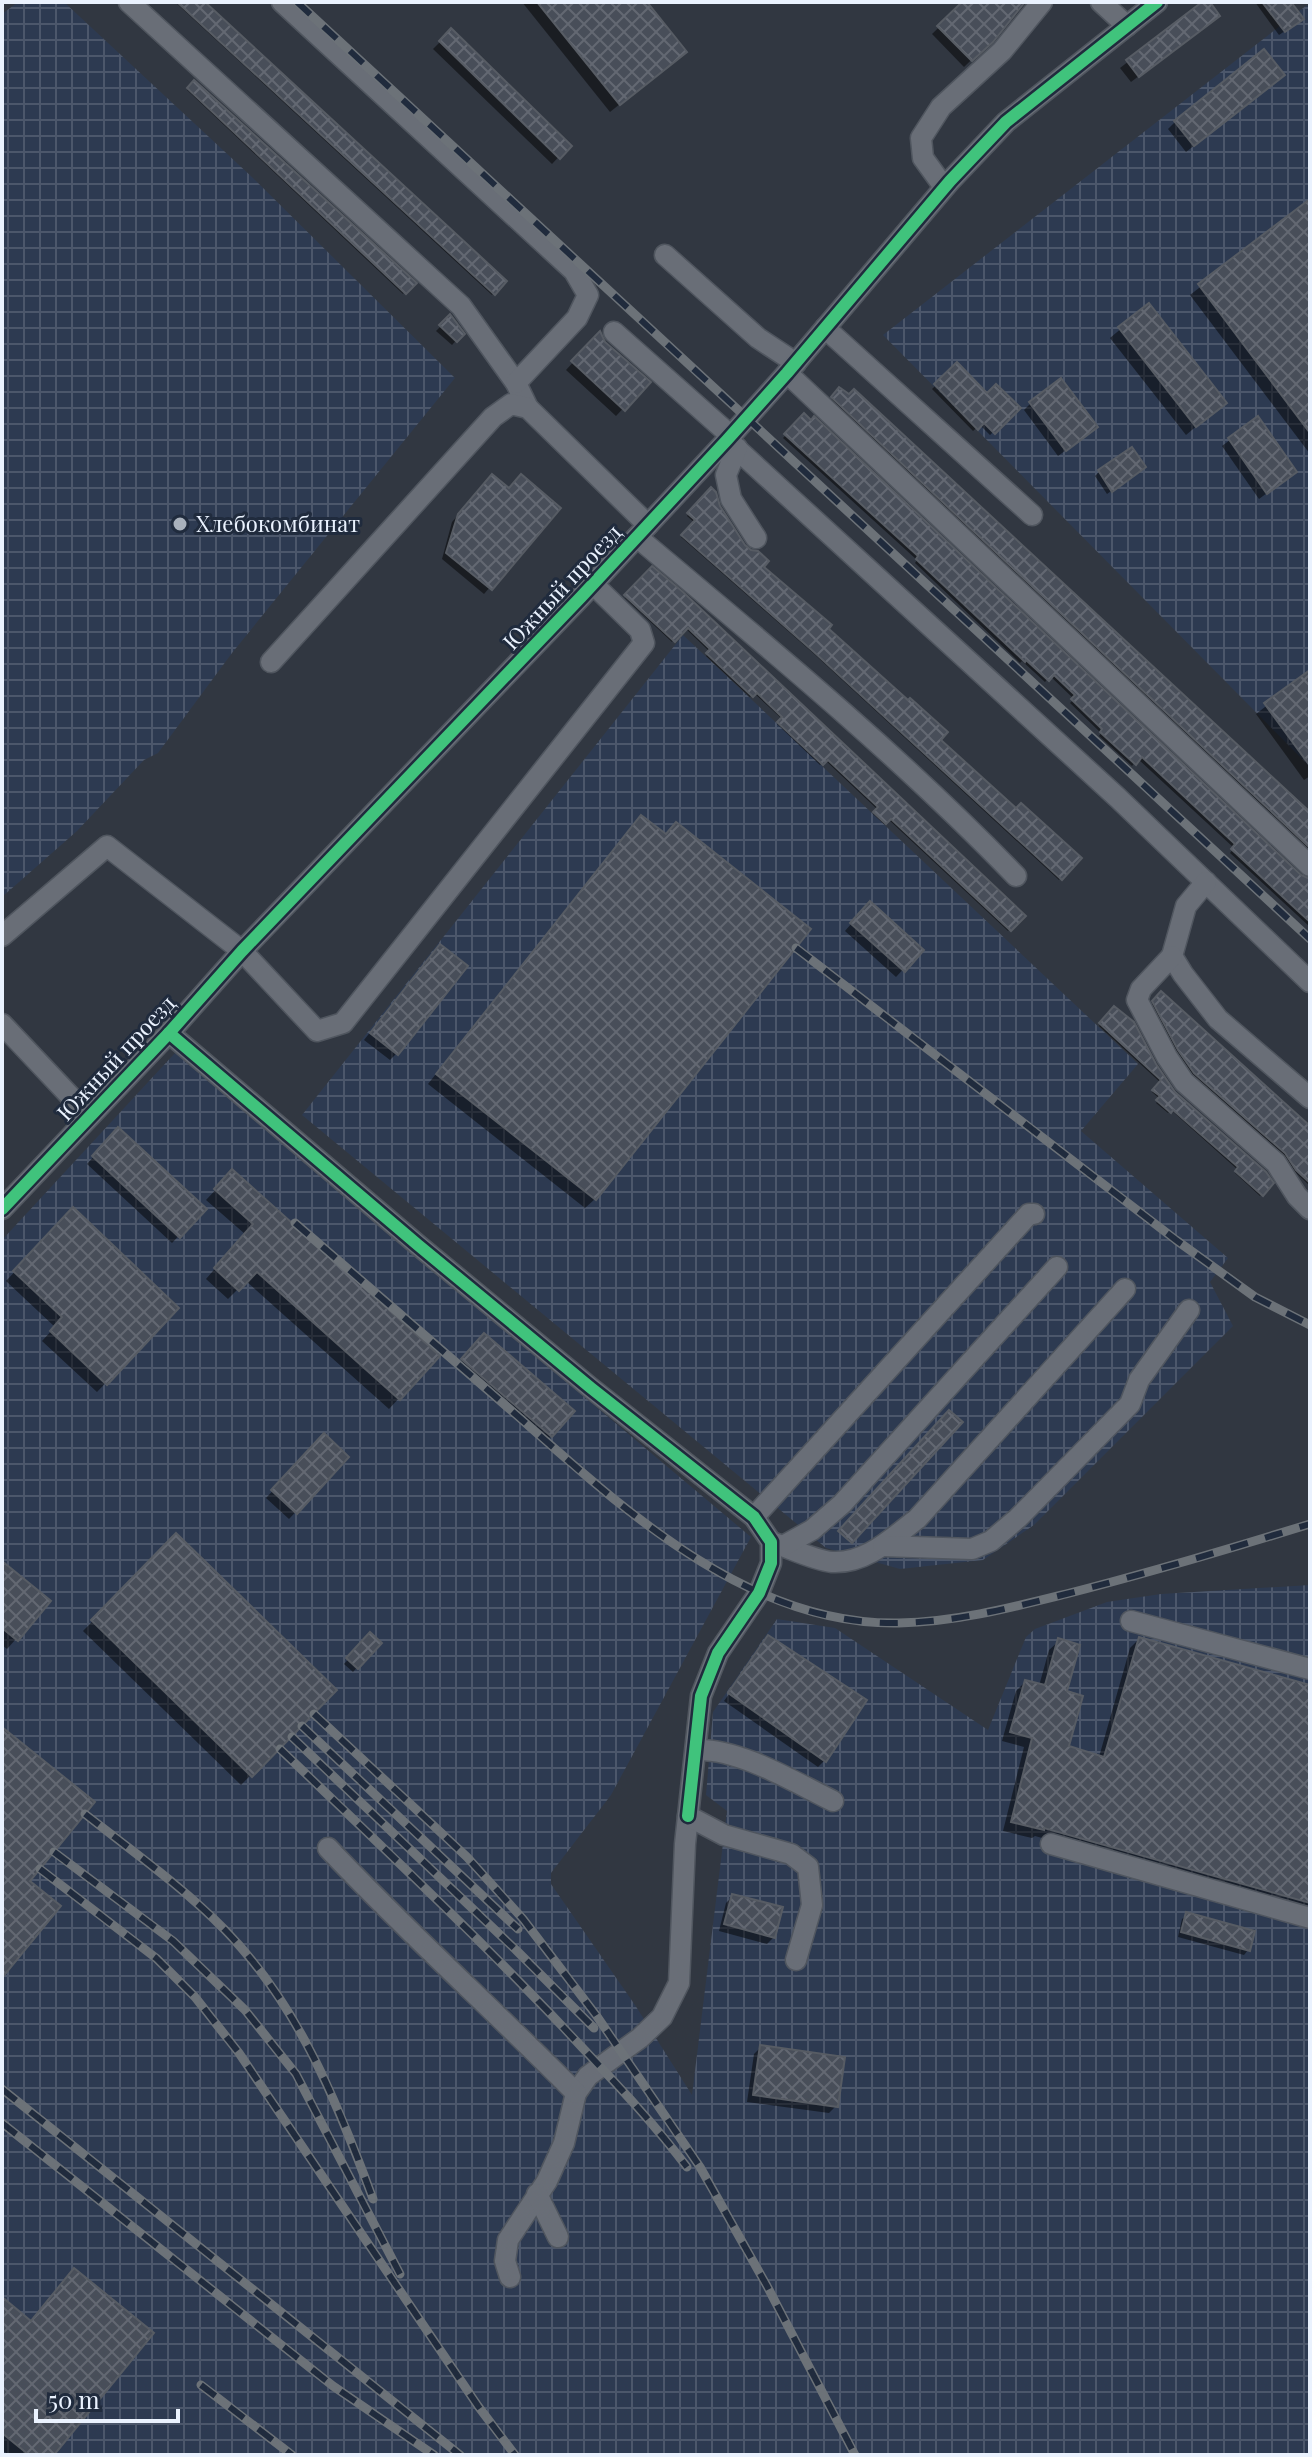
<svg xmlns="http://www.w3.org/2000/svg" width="1312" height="2457" font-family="'Playfair Display',serif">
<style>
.industrial{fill:url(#industrial-grid)}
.shadow{fill:#0007}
.building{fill:url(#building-cross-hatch);stroke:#575c64;stroke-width:2}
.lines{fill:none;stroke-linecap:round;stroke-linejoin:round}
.minor-casing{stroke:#50565f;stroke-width:23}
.minor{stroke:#696e77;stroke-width:20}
.rail-casing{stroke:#6c7278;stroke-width:9}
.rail{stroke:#202b3d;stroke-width:6;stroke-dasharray:18;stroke-linecap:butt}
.cycleway-casing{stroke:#202b3d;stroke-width:17}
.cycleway{stroke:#40c37c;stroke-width:12}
.poi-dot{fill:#a9b1bc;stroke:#202b3d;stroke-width:3}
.labels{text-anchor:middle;stroke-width:6;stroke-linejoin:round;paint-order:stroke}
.poi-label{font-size:22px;fill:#eaf2fe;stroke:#202b3d;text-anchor:start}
.street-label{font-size:22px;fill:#eaf2fe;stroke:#202b3d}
</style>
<defs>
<pattern id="industrial-grid" width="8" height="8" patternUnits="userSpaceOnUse" patternTransform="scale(2)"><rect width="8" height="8" fill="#2d3a51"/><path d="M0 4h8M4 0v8" fill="none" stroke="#4c576b"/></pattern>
<pattern id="building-cross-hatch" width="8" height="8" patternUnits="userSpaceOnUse" patternTransform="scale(2)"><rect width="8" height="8" fill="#484e59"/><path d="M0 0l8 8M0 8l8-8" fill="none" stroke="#636872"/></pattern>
</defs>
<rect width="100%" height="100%" fill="#313741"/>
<g class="industrial">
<path d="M 18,2 L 64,2 L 253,178 L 455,378 L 232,653 L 158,753 L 144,760 L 77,831 L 2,897 L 2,14 Z"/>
<path d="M 1307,5 L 1310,10 L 1310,767 L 883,335 Z"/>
<path d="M 683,635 L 1138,1064 L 1081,1131 L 1228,1258 L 1210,1282 L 1233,1326 L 1034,1525 L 983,1560 L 900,1569 L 826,1548 L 302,1115 Z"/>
<path d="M 175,1053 L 751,1537 L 611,1795 L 551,1873 L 551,1884 L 635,2005 L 692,2095 L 727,1811 L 706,1795 L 713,1712 L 777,1619 L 835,1628 L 988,1730 L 1026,1637 L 1035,1629 L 1107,1602 L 1161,1594 L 1310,1585 L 1310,2455 L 2,2455 L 2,1240 Z"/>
</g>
<g class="shadow">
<path d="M 175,2 L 201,2 L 504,282 L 492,295 Z"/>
<path d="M 522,2 L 644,2 L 675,60 L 610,112 Z"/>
<path d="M 965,2 L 1023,2 L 991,41 L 964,67 L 932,34 Z"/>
<path d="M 1205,2 L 1210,22 L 1131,82 L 1120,68 Z"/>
<path d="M 1255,2 L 1289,2 L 1297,23 L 1279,35 Z"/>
<path d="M 451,31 L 569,146 L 552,164 L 433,49 Z"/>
<path d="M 194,82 L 414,283 L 403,294 L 187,90 Z"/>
<path d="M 1275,82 L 1186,152 L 1168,129 L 1175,122 Z"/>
<path d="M 1310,201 L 1310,454 L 1190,295 Z"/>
<path d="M 1148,306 L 1224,403 L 1186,435 L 1110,338 Z"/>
<path d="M 450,317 L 462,334 L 452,345 L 436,331 Z"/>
<path d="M 599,334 L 604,343 L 648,382 L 616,416 L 566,370 Z"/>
<path d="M 957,365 L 987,396 L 1018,408 L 990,435 L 980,425 L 973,431 L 932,389 Z"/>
<path d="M 840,389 L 1310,814 L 1310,853 L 830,401 Z"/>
<path d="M 1031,403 L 1088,434 L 1058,456 L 1024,410 Z"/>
<path d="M 804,416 L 1300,877 L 1310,880 L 1310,927 L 1230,853 L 1234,848 L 1138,759 L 1132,766 L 1099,736 L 1101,733 L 1070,703 L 1074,699 L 1050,676 L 1045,682 L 1022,661 L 1020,663 L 915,563 L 917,560 L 783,438 Z"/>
<path d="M 1258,419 L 1295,472 L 1259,499 L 1222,446 Z"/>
<path d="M 1139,471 L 1107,494 L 1095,476 L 1099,472 Z"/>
<path d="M 487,482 L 558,508 L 484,594 L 442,559 L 452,522 Z"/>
<path d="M 711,490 L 744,546 L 761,567 L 938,740 L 1017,811 L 1079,858 L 1059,880 L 813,653 L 681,537 L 695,523 L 687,516 Z"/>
<path d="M 652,569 L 1023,916 L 1008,931 L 888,819 L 884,824 L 873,814 L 878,810 L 825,760 L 820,765 L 777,724 L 782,719 L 754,693 L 750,697 L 706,656 L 710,652 L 685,628 L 672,642 L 625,598 Z"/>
<path d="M 1310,672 L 1310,776 L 1304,780 L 1256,714 Z"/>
<path d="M 632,827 L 665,836 L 595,1199 L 585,1208 L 428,1084 Z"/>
<path d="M 863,910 L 921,950 L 896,977 L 845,931 Z"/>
<path d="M 433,953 L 396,1054 L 390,1060 L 364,1040 Z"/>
<path d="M 1161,994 L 1310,1129 L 1310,1186 L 1294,1171 L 1283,1155 L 1192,1075 L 1177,1052 L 1152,1004 Z"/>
<path d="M 1114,1009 L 1174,1093 L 1271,1183 L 1260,1196 L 1235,1173 L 1238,1170 L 1171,1110 L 1168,1113 L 1156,1103 L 1160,1099 L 1152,1092 L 1161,1083 L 1099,1026 Z"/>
<path d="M 118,1130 L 204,1209 L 172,1243 L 87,1164 Z"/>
<path d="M 223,1182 L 438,1356 L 389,1409 L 246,1281 L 228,1299 L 206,1279 L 245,1234 L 206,1200 Z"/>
<path d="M 73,1210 L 177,1308 L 97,1392 L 42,1341 L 55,1327 L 6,1281 Z"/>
<path d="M 477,1342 L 551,1436 L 544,1443 L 456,1367 Z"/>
<path d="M 324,1436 L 347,1457 L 289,1519 L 266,1498 Z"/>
<path d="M 176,1536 L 334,1690 L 241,1785 L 83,1631 Z"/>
<path d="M 2,1563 L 16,1639 L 7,1649 L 2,1645 Z"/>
<path d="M 370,1635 L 379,1643 L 353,1672 L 344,1664 Z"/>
<path d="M 1139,1639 L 1310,1687 L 1310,1914 L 1035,1836 L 1032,1838 L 1003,1831 L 1024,1747 L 1002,1741 L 1016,1691 L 1025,1682 L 1039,1686 L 1049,1650 L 1059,1641 L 1064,1693 L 1066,1748 L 1099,1757 L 1130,1648 Z"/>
<path d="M 766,1642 L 824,1761 L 818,1767 L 724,1701 Z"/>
<path d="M 733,1896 L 774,1937 L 767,1944 L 719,1931 L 726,1903 Z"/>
<path d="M 1187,1915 L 1248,1950 L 1244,1955 L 1178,1937 L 1182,1919 Z"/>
<path d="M 761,2047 L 836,2106 L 829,2113 L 747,2102 L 754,2054 Z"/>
<path d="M 2,2300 L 52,2455 L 9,2455 L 2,2450 Z"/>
</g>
<g class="building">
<path d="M 177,2 L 205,2 L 507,281 L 495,295 Z"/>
<path d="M 537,2 L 647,2 L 687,52 L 620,105 Z"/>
<path d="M 962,2 L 1025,2 L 993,42 L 972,61 L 937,26 Z"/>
<path d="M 1202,2 L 1210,2 L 1220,16 L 1139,77 L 1126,60 Z"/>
<path d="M 1262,2 L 1291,2 L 1304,19 L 1285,32 Z"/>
<path d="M 451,28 L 572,146 L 560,159 L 439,41 Z"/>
<path d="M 1264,49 L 1285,75 L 1194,146 L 1174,121 Z"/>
<path d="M 194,80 L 417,283 L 406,294 L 187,88 Z"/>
<path d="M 1310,199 L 1310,433 L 1198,284 Z"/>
<path d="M 1149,303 L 1227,403 L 1196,427 L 1118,327 Z"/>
<path d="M 450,314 L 465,334 L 457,342 L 439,325 Z"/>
<path d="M 600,331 L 605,342 L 651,382 L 625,411 L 571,361 Z"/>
<path d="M 957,362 L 987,393 L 996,384 L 1021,408 L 995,434 L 984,423 L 978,430 L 934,384 Z"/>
<path d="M 1061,378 L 1098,427 L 1066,451 L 1029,402 Z"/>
<path d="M 839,387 L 849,394 L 854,389 L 1310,812 L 1310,848 L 831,397 Z"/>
<path d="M 804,413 L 811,420 L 814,416 L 1301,875 L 1310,879 L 1310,922 L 1231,849 L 1235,844 L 1142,757 L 1136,765 L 1100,732 L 1102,729 L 1071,699 L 1075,695 L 1054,675 L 1049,681 L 1026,660 L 1025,662 L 916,559 L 918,556 L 784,434 Z"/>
<path d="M 1258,416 L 1297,472 L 1267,494 L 1228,438 Z"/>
<path d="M 1132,447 L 1146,467 L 1112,492 L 1098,470 Z"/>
<path d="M 492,474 L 509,488 L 521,474 L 561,508 L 492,590 L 446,553 L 458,514 Z"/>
<path d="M 711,487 L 716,492 L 720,506 L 745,545 L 751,550 L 758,551 L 769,561 L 764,567 L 832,625 L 829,629 L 908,700 L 910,698 L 948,732 L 941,740 L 1016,808 L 1021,803 L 1082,858 L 1062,880 L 814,652 L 681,535 L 695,520 L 687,513 Z"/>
<path d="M 652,566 L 683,592 L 1026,916 L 1011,931 L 891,819 L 886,824 L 873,812 L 878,807 L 828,760 L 823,765 L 777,722 L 782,717 L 757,693 L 753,697 L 706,653 L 710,649 L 688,628 L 675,642 L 624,595 Z"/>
<path d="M 1310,670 L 1310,766 L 1264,703 Z"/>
<path d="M 641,815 L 666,834 L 676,822 L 811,929 L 596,1200 L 436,1074 Z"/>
<path d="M 870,901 L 924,950 L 905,972 L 850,923 Z"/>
<path d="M 440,944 L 468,966 L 398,1055 L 370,1033 Z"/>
<path d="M 1161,991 L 1310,1126 L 1310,1183 L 1296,1170 L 1285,1153 L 1194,1073 L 1178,1050 L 1152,1001 Z"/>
<path d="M 1114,1006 L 1134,1022 L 1156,1064 L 1175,1092 L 1266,1172 L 1274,1183 L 1263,1196 L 1235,1171 L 1238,1167 L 1173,1110 L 1171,1113 L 1156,1100 L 1160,1096 L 1152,1090 L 1161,1080 L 1099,1023 Z"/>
<path d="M 118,1127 L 207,1209 L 180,1238 L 92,1156 Z"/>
<path d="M 232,1169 L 440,1356 L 400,1400 L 257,1272 L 239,1291 L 214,1268 L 253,1224 L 214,1189 Z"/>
<path d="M 73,1207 L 179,1308 L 107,1385 L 50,1331 L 62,1317 L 13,1271 Z"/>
<path d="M 484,1333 L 575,1411 L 552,1437 L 461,1359 Z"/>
<path d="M 949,1410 L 963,1422 L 852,1543 L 838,1531 Z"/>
<path d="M 324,1433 L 349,1457 L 297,1514 L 271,1490 Z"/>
<path d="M 176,1533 L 337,1690 L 252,1777 L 91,1620 Z"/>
<path d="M 2,1561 L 51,1601 L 18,1641 L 2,1628 Z"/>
<path d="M 370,1632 L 382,1643 L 358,1669 L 346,1658 Z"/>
<path d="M 768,1635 L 867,1700 L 826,1762 L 728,1693 Z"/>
<path d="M 1139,1637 L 1310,1685 L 1310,1903 L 1044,1828 L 1044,1830 L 1011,1822 L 1032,1738 L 1010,1732 L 1025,1680 L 1045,1685 L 1058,1638 L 1080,1645 L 1067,1691 L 1083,1696 L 1069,1746 L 1104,1757 Z"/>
<path d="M 2,1727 L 95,1802 L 30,1881 L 61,1906 L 2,1978 Z"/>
<path d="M 732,1894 L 783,1907 L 775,1938 L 724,1924 Z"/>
<path d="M 1186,1912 L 1255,1931 L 1250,1951 L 1181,1932 Z"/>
<path d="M 760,2045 L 845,2057 L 838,2107 L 753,2095 Z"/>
<path d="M 74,2268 L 154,2333 L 54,2455 L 29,2455 L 2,2433 L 2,2297 L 31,2321 Z"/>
</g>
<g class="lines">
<g class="minor-casing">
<g id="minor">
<path d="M 129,2 L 461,306 L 516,383 L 528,408"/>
<path d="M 282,2 L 574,271 L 588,295 L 577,318 L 516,383"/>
<path d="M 1101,2 L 1127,26"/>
<path d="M 944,187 L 923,158 L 921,138 L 941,107 L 1002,51 L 1042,2"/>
<path d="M 665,255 L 758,338 L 796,363"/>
<path d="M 825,328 L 1032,515"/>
<path d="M 614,332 L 730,435"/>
<path d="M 787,373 L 1310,866"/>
<path d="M 727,440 L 1118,798 L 1310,982"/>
<path d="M 737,448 L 726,475 L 731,499 L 756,538"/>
<path d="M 637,537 C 767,646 898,754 1016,876"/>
<path d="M 271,662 L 493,417 L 511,404 L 528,408 L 648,525"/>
<path d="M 1206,882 L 1186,906 L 1172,956 L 1183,974 L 1218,1019 L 1310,1098"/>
<path d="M 2,936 L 107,846 L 242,951 L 317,1031 L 343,1023 L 644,643 L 640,630 L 593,584"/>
<path d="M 1172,956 L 1141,989 L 1137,1000 L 1167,1057 L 1184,1082 L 1276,1163 L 1297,1196 L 1310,1209"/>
<path d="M 2,1024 L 89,1116"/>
<path d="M 169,1033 L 418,1245 L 591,1388 L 754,1517 L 771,1542 L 771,1563 L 759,1593 L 718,1653 L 701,1696 L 685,1844 L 679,1983 L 662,2017 L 640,2038 L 588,2076 L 576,2093 L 564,2143 L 547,2181 L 508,2240 L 505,2261 L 510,2277"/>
<path d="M 2,1209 L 169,1033 L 242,951 L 581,597 L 727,440 L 787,373 L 950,181 L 1006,122 L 1157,2"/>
<path d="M 754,1517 L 1029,1214 L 1034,1214"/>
<path d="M 771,1542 C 790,1548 813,1560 832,1562 C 866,1564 892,1538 917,1519 L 1125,1289"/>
<path d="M 783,1546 L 812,1530 L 842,1504 L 1057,1267"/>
<path d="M 883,1546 L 972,1549 L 991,1541 L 1018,1518 L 1130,1404 L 1139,1380 L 1189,1310"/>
<path d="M 1131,1621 L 1310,1669"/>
<path d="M 696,1750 C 739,1748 794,1782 833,1801"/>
<path d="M 688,1816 L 724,1835 L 791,1854 L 808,1867 L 812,1905 L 796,1960"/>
<path d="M 1051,1844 L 1310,1918"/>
<path d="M 328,1848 C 408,1933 494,2010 576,2093"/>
<path d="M 537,2194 L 558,2237"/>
</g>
</g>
<use href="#minor" class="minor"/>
<g class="rail-casing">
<g id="rail">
<path d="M 297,2 L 1310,939"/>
<path d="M 796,948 L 1176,1240 L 1255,1297 L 1310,1325"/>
<path d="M 295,1223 C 362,1281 430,1340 497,1398 C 609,1495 739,1626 899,1623 C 956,1622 1010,1608 1066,1594 C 1148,1573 1229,1549 1310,1524"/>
<path d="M 314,1714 L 467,1857 L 523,1919 L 596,2015 L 700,2167 L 767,2286 L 855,2455"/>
<path d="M 302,1726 L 518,1929"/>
<path d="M 292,1737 L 516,1950 L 594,2028"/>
<path d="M 280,1749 C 375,1840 471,1930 562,2026 C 605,2072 649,2117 687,2167"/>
<path d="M 85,1814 C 132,1851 183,1887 225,1930 C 299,2006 337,2102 373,2199"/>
<path d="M 54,1852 L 173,1941 L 245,2010 L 296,2074 L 400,2274"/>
<path d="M 40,1869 L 156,1958 L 195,1997 L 239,2053 L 478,2406 L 515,2455"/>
<path d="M 2,2089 L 460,2455"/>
<path d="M 2,2123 L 333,2386 L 434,2455"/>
<path d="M 201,2385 L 292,2455"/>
</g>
</g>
<use href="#rail" class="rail"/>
<g class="cycleway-casing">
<g id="cycleway">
<path d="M 169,1033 L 418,1245 L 591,1388 L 754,1517 L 771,1542 L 771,1563 L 759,1593 L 718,1653 L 701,1696 L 688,1816"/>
<path d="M 2,1209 L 169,1033 L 242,951 L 581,597 L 727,440 L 787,373 L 950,181 L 1006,122 L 1157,2"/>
</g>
</g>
<use href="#cycleway" class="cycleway"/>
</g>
<circle class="poi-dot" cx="180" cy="524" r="8"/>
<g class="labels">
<g class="poi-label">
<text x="196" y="532">Хлебокомбинат</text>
</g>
<g class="street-label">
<text transform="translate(562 587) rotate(-47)" y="8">Южный проезд</text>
<text transform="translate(116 1058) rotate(-47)" y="8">Южный проезд</text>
</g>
</g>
<rect width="1312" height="2457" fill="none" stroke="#eaf2fe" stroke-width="8"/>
<path d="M36 2409v12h142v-12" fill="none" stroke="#eaf2fe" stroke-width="4"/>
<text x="48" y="2409" font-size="24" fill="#eaf2fe" stroke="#202b3d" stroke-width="6" paint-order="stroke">50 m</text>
</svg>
